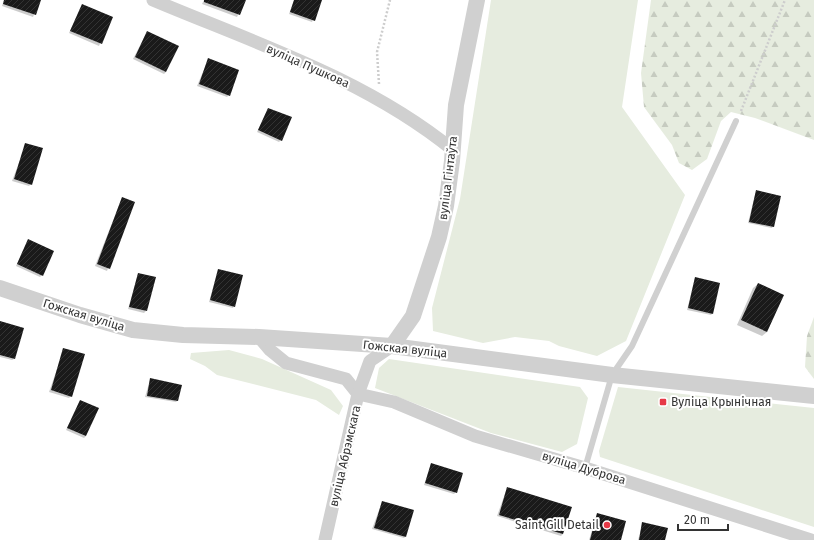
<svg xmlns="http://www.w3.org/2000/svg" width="814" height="540" font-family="'Fira Sans',sans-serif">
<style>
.green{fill:#e6ecdf}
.forest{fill:url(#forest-firs)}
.shadow{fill:#0003}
.building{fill:url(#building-hatch)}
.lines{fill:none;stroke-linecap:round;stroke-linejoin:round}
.path{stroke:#cdcdcd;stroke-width:2.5;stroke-dasharray:2 2;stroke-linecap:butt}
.service{stroke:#d0d0d0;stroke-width:6}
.minor{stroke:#d0d0d0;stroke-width:13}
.tertiary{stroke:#d0d0d0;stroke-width:16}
.poi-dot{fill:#e63946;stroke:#fff;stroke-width:1.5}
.labels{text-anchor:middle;stroke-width:4;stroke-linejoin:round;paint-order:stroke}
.street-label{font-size:12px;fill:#333;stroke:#fff}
.poi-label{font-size:12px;fill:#333;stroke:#fff;text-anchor:start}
</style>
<defs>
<pattern id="forest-firs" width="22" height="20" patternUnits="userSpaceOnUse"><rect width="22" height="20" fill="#e6ecdf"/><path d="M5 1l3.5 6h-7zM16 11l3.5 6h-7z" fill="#c6cbc0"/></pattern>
<pattern id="building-hatch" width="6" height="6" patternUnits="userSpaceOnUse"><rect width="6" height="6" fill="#1a1a1a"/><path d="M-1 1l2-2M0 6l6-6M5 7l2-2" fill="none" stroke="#333"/></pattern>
</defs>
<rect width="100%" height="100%" fill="#fff"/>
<g class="green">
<path d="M 491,0 L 638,0 L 622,107 L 685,195 L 626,341 L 597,356 L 559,346 L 549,341 L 515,337 L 483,343 L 433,331 L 432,308 L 460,199 Z"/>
<path d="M 229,350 L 262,359 L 331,390 L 343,406 L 339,415 L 316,400 L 217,375 L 205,366 L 190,359 L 191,353 Z"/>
<path d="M 389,359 L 580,387 L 588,398 L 577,444 L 562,452 L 491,433 L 375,388 L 379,368 Z"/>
<path d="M 618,387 L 814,408 L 814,527 L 600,457 L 599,451 Z"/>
</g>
<g class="forest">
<path d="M 651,0 L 814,0 L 814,140 L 755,118 L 731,112 L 721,121 L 707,159 L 692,170 L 679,163 L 672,145 L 644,107 L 641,73 Z"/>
<path d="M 814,317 L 814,379 L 805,367 L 807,336 Z"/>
</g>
<g class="shadow">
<path d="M 4,0 L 40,0 L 33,17 L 2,6 Z"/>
<path d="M 204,0 L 245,0 L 237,17 L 202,4 Z"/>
<path d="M 294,0 L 321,0 L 312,22 L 289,14 Z"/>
<path d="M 82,5 L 112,17 L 99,46 L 69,33 Z"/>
<path d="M 147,32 L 166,72 L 164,74 L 133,59 Z"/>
<path d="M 208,60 L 229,95 L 227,97 L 197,86 Z"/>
<path d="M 268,109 L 281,140 L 279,142 L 257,132 Z"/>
<path d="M 26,144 L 31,184 L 29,186 L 12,181 Z"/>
<path d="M 756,191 L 773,226 L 772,228 L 748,223 Z"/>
<path d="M 122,198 L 134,202 L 107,271 L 95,266 Z"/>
<path d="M 27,242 L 42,275 L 40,277 L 16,266 Z"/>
<path d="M 218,270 L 234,306 L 233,308 L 209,302 Z"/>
<path d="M 138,274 L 146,311 L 144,313 L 128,309 Z"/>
<path d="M 695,278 L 713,313 L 711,315 L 687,310 Z"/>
<path d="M 758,284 L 783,295 L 767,332 L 762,336 L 737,325 L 753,288 Z"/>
<path d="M 0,322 L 14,359 L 12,360 L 0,357 Z"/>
<path d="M 64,349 L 71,396 L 69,398 L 49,392 Z"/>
<path d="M 150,380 L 178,400 L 176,402 L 145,397 Z"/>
<path d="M 80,401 L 86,436 L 84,438 L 66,430 Z"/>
<path d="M 431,464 L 456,492 L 454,494 L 424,485 Z"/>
<path d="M 507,488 L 563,534 L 561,536 L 497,516 Z"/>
<path d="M 382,502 L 405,537 L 404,538 L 372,529 Z"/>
<path d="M 597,514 L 620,540 L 589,540 Z"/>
<path d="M 643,523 L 664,540 L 638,540 Z"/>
</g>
<g class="building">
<path d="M 4,0 L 41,0 L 36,15 L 3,4 Z"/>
<path d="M 204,0 L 246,0 L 240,15 L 204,2 Z"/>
<path d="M 294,0 L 322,0 L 315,21 L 290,12 Z"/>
<path d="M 82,4 L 113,17 L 102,44 L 70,31 Z"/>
<path d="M 147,31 L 179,46 L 166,72 L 135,57 Z"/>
<path d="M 208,58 L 239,70 L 230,96 L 199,84 Z"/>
<path d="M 268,108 L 292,117 L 282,141 L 258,130 Z"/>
<path d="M 25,143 L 43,148 L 32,185 L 14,179 Z"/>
<path d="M 756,190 L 781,196 L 774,227 L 749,222 Z"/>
<path d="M 122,197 L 135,202 L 110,269 L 97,264 Z"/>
<path d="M 28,239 L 54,251 L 43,276 L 17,264 Z"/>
<path d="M 218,269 L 243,275 L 235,307 L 210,300 Z"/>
<path d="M 138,273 L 156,277 L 147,311 L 129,307 Z"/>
<path d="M 695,277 L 720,283 L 713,314 L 688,308 Z"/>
<path d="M 758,283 L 784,295 L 767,332 L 741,320 Z"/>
<path d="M 0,321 L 24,328 L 15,359 L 0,355 Z"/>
<path d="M 63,348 L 85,354 L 72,397 L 51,390 Z"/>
<path d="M 150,378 L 182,385 L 178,401 L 147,396 Z"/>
<path d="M 80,400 L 99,408 L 86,436 L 67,428 Z"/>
<path d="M 431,463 L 463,473 L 457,493 L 425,483 Z"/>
<path d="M 507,487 L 572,507 L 563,534 L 499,515 Z"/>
<path d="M 382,501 L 414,510 L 406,537 L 374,528 Z"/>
<path d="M 597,513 L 626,521 L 621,540 L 590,540 Z"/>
<path d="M 642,522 L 668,528 L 665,540 L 639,540 Z"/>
</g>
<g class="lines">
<g class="path">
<path d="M 379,84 L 377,52 L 390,0"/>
<path d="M 741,111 L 785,0"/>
</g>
<path class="service" d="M 585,468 L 612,375 L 632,346 L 736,121"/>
<g class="minor">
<path d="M 153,0 C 255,43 366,79 453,150"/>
<path d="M 259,337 L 270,350 L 286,363 L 346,379 L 358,394 L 325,540"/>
<path d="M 392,346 L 370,361 L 358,394 L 394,402 L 475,436 L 585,468 L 811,540"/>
</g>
<g class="tertiary">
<path d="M 0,288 L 80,315 L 133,330 L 183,335 L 259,337 L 392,346 L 612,375 L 814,396"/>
<path d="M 392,346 L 413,316 L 439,237 L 446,206 L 452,161 L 456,105 L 477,0"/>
</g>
</g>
<g class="poi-dot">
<rect x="659" y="398" width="8" height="8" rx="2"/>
<circle cx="607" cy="525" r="4"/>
</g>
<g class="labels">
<g class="street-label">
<text transform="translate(308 66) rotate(24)" y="4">вуліца Пушкова</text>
<text transform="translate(448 178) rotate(-83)" y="4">вуліца Гінтаўта</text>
<text transform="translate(84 315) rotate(17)" y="4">Гожская вуліца</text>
<text transform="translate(405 349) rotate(6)" y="4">Гожская вуліца</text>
<text transform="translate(345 456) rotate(-77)" y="4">вуліца Абрэмскага</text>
<text transform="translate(584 468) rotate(17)" y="4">вуліца Дуброва</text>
</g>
<g class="poi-label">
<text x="671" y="406">Вуліца Крынічная</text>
<text x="599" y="529" text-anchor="end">Saint Gill Detail</text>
</g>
</g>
<path d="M678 524v6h50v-6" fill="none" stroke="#333333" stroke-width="2"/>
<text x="684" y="524" font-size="12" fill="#333333" stroke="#ffffff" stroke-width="3" paint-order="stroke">20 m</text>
</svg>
